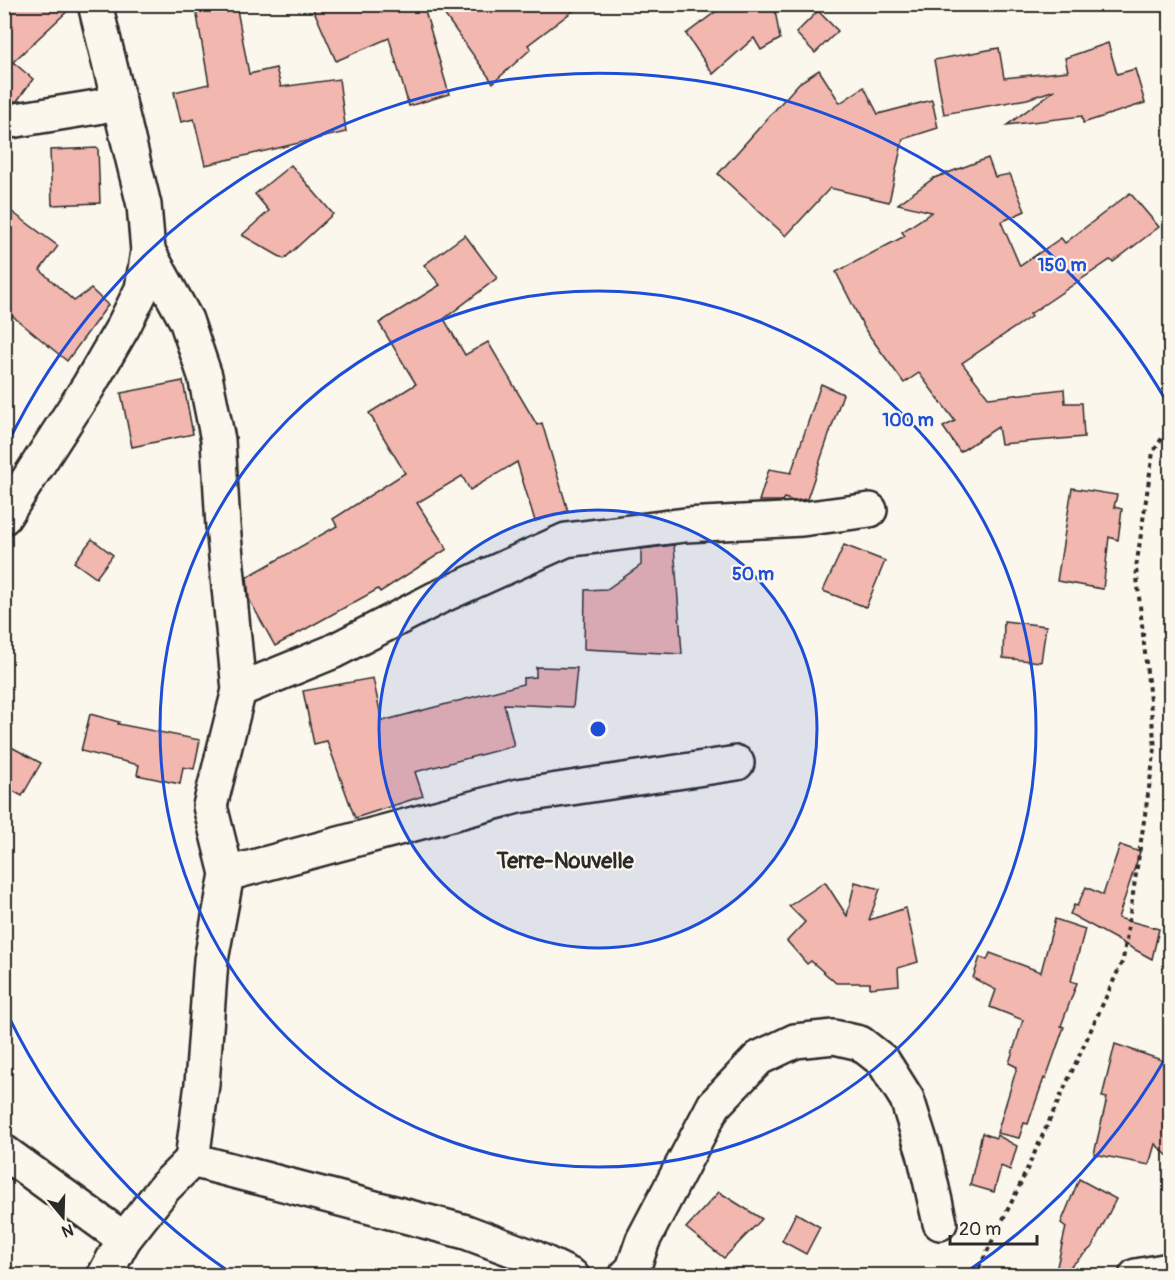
<svg xmlns="http://www.w3.org/2000/svg" width="1175" height="1280" font-family="Pangolin,sans-serif">
<style>
.building{fill:#f2b7ae;stroke:#2b2b2b;stroke-width:1.5}
.lines{fill:none;stroke-linecap:round;stroke-linejoin:round}
.street-casing{stroke:#2b2b2b;stroke-width:38}
.path{stroke:#2b2b2b;stroke-width:4;stroke-dasharray:4.5 4.5;stroke-linecap:butt}
.street{stroke:#fbf7ec;stroke-width:33}
.ring{fill:none;stroke:#1d4ed8;stroke-width:3}
.labels{text-anchor:middle;stroke-width:4.5;stroke-linejoin:round;paint-order:stroke}
.district-label{font-size:22px;font-weight:bold;fill:#2b2b2b;stroke:#fbf7ec}
.centre{fill:#1d4ed8;stroke:#fbf7ec;stroke-width:3}
.ring-label{font-size:18px;text-anchor:middle;font-weight:bold;fill:#1d4ed8;stroke:#fbf7ec;stroke-width:4.5;stroke-linejoin:round;paint-order:stroke}
</style>
<rect width="100%" height="100%" fill="#fbf7ec"/>
<filter id="ink" filterUnits="userSpaceOnUse"><feTurbulence type="fractalNoise" baseFrequency=".0167" numOctaves="2"/><feDisplacementMap in="SourceGraphic" scale="12" xChannelSelector="R" yChannelSelector="G"/><feConvolveMatrix kernelMatrix="1 2 1 2 8 2 1 2 1" color-interpolation-filters="sRGB"/></filter>
<g filter="url(#ink)">
<g class="building">
<path d="M 4,4 L 75,4 L 13,62 L 33,79 L 17,101 L 4,103 Z"/>
<path d="M 195,4 L 236,4 L 249,74 L 276,68 L 281,87 L 339,79 L 346,132 L 205,165 L 194,119 L 181,122 L 174,92 L 209,84 Z"/>
<path d="M 311,4 L 423,4 L 449,94 L 409,106 L 389,38 L 336,61 Z"/>
<path d="M 437,4 L 582,4 L 528,45 L 531,49 L 493,83 Z"/>
<path d="M 726,4 L 774,4 L 780,39 L 761,50 L 754,38 L 713,74 L 686,34 Z"/>
<path d="M 818,11 L 838,31 L 815,53 L 796,33 Z"/>
<path d="M 1108,43 L 1117,74 L 1135,69 L 1145,103 L 1083,123 L 1082,116 L 1007,125 L 1055,90 L 1027,99 L 944,114 L 934,60 L 999,48 L 1004,78 L 1068,71 L 1065,58 Z"/>
<path d="M 819,70 L 840,103 L 864,87 L 878,114 L 932,100 L 938,128 L 903,139 L 889,202 L 830,188 L 786,236 L 718,174 L 799,83 Z"/>
<path d="M 98,148 L 100,203 L 52,205 L 50,150 Z"/>
<path d="M 988,158 L 995,177 L 1010,174 L 1025,211 L 1001,222 L 1020,266 L 1061,238 L 1065,243 L 1130,193 L 1159,227 L 1113,262 L 1110,260 L 1030,314 L 1032,316 L 962,363 L 989,398 L 1064,389 L 1065,403 L 1082,403 L 1084,437 L 1001,444 L 998,427 L 960,452 L 943,427 L 955,421 L 919,373 L 904,383 L 866,331 L 836,272 L 905,236 L 902,232 L 932,212 L 898,204 L 934,178 Z"/>
<path d="M 291,165 L 333,214 L 284,259 L 242,235 L 269,211 L 255,194 Z"/>
<path d="M 4,206 L 58,246 L 40,270 L 74,301 L 91,289 L 108,305 L 67,361 L 4,309 Z"/>
<path d="M 465,235 L 497,278 L 444,319 L 465,355 L 488,342 L 537,425 L 542,423 L 568,511 L 535,521 L 517,462 L 470,490 L 462,476 L 417,503 L 447,549 L 380,592 L 378,589 L 275,646 L 249,599 L 247,577 L 337,526 L 333,519 L 405,473 L 369,413 L 416,384 L 379,323 L 440,285 L 424,265 Z"/>
<path d="M 183,381 L 193,434 L 132,447 L 121,393 Z"/>
<path d="M 821,384 L 843,394 L 807,499 L 793,501 L 784,498 L 782,501 L 759,501 L 769,469 L 791,473 Z"/>
<path d="M 1072,488 L 1117,495 L 1114,507 L 1122,509 L 1118,540 L 1109,537 L 1103,589 L 1057,581 Z"/>
<path d="M 92,539 L 113,555 L 96,578 L 74,562 Z"/>
<path d="M 674,545 L 682,654 L 584,649 L 585,590 L 607,589 L 641,565 L 641,549 Z"/>
<path d="M 844,545 L 885,561 L 866,607 L 823,591 Z"/>
<path d="M 1004,621 L 1046,626 L 1041,662 L 1003,658 Z"/>
<path d="M 536,667 L 577,668 L 573,707 L 504,704 L 514,746 L 415,772 L 423,796 L 355,818 L 327,741 L 314,744 L 303,691 L 373,678 L 382,721 L 523,684 L 523,678 L 536,677 Z"/>
<path d="M 90,714 L 119,722 L 118,724 L 200,740 L 194,769 L 183,767 L 180,784 L 137,775 L 139,765 L 81,751 Z"/>
<path d="M 4,743 L 41,763 L 22,796 L 4,786 Z"/>
<path d="M 1120,845 L 1140,852 L 1118,918 L 1159,929 L 1152,959 L 1070,914 L 1074,905 L 1077,906 L 1086,887 L 1103,895 Z"/>
<path d="M 825,882 L 847,916 L 855,882 L 880,889 L 869,920 L 906,908 L 918,962 L 898,968 L 899,985 L 870,988 L 870,983 L 836,983 L 811,961 L 807,964 L 787,941 L 805,922 L 789,906 Z"/>
<path d="M 1055,919 L 1085,929 L 1071,981 L 1077,983 L 1061,1026 L 1064,1027 L 1046,1078 L 1044,1078 L 1028,1124 L 1024,1123 L 1019,1138 L 997,1133 L 1017,1067 L 1009,1063 L 1023,1020 L 990,1007 L 996,990 L 973,978 L 980,957 L 987,960 L 990,953 L 1041,972 Z"/>
<path d="M 1115,1044 L 1170,1063 L 1170,1158 L 1155,1144 L 1149,1165 L 1094,1154 L 1107,1098 L 1102,1097 Z"/>
<path d="M 982,1133 L 996,1138 L 997,1135 L 1017,1146 L 1010,1170 L 1001,1166 L 994,1192 L 970,1185 Z"/>
<path d="M 1079,1179 L 1116,1199 L 1092,1247 L 1061,1275 L 1055,1275 L 1066,1227 L 1061,1223 Z"/>
<path d="M 719,1192 L 762,1219 L 724,1258 L 686,1228 Z"/>
<path d="M 796,1213 L 820,1227 L 806,1254 L 782,1241 Z"/>
</g>
<g class="lines">
<g class="street-casing">
<g id="street">
<path d="M 4,122 L 97,107 L 119,102"/>
<path d="M 148,251 L 186,320 L 205,376 L 218,440 L 223,526 L 239,690 L 210,806 L 227,874 L 211,960 L 202,1084 L 192,1160 L 466,1232 L 535,1258 L 572,1276"/>
<path d="M 4,517 L 88,387 L 123,327 L 142,289 L 148,251 L 144,205 L 95,4"/>
<path d="M 239,690 L 332,652 L 437,598 L 566,540 L 685,525 L 802,519 L 870,510"/>
<path d="M 227,874 L 518,796 L 737,763"/>
<path d="M 4,1152 L 124,1239"/>
<path d="M 104,1276 L 124,1239 L 165,1187 L 192,1160"/>
<path d="M 626,1276 L 633,1269 L 643,1240 L 714,1105 L 759,1058 L 795,1041 L 834,1037 L 860,1043 L 883,1061 L 907,1099 L 924,1153 L 940,1223"/>
<path d="M 1136,1276 L 1170,1270"/>
</g>
</g>
<path class="path" d="M 975,1276 L 1018,1189 L 1123,960 L 1155,748 L 1136,568 L 1153,452 L 1170,426"/>
<use href="#street" class="street"/>
</g>
</g>
<circle cx="598" cy="729" r="219" fill="#1d4ed8" fill-opacity=".12"/>
<g class="ring">
<circle cx="598" cy="729" r="219"/>
<circle cx="598" cy="729" r="438"/>
<path d="M1169 1052A656 656 0 0 1 965 1273M231 1273A656 656 0 0 1 6 1011M6 447A656 656 0 0 1 1169 406"/>
</g>
<g class="labels">
<g class="district-label">
<text x="565" y="868">Terre-Nouvelle</text>
</g>
</g>
<circle cx="598" cy="729" r="9" class="centre"/>
<g class="ring-label">
<text x="1062" y="271">150 m</text>
<text x="908" y="426">100 m</text>
<text x="753" y="580">50 m</text>
</g>
<rect width="1175" height="1280" fill="none" stroke="#fbf7ec" stroke-width="24"/>
<rect x="12" y="12" width="1151" height="1256" fill="none" stroke="#2b2b2b" stroke-width="2" filter="url(#ink)"/>
<g transform="translate(63 1217) rotate(161)" stroke="#fbf7ec" stroke-width="4.5" paint-order="stroke">
<path d="M0-4.5L10 22L0 15L-10 22Z" fill="#2b2b2b"/>
<text y="-9" font-size="16" font-weight="bold" text-anchor="middle" fill="#2b2b2b">N</text>
</g>
<path d="M950 1235v9h87v-9" fill="none" stroke="#2b2b2b" stroke-width="3"/>
<text x="959" y="1235" font-size="18" fill="#2b2b2b" stroke="#fbf7ec" stroke-width="4.5" paint-order="stroke">20 m</text>
</svg>
